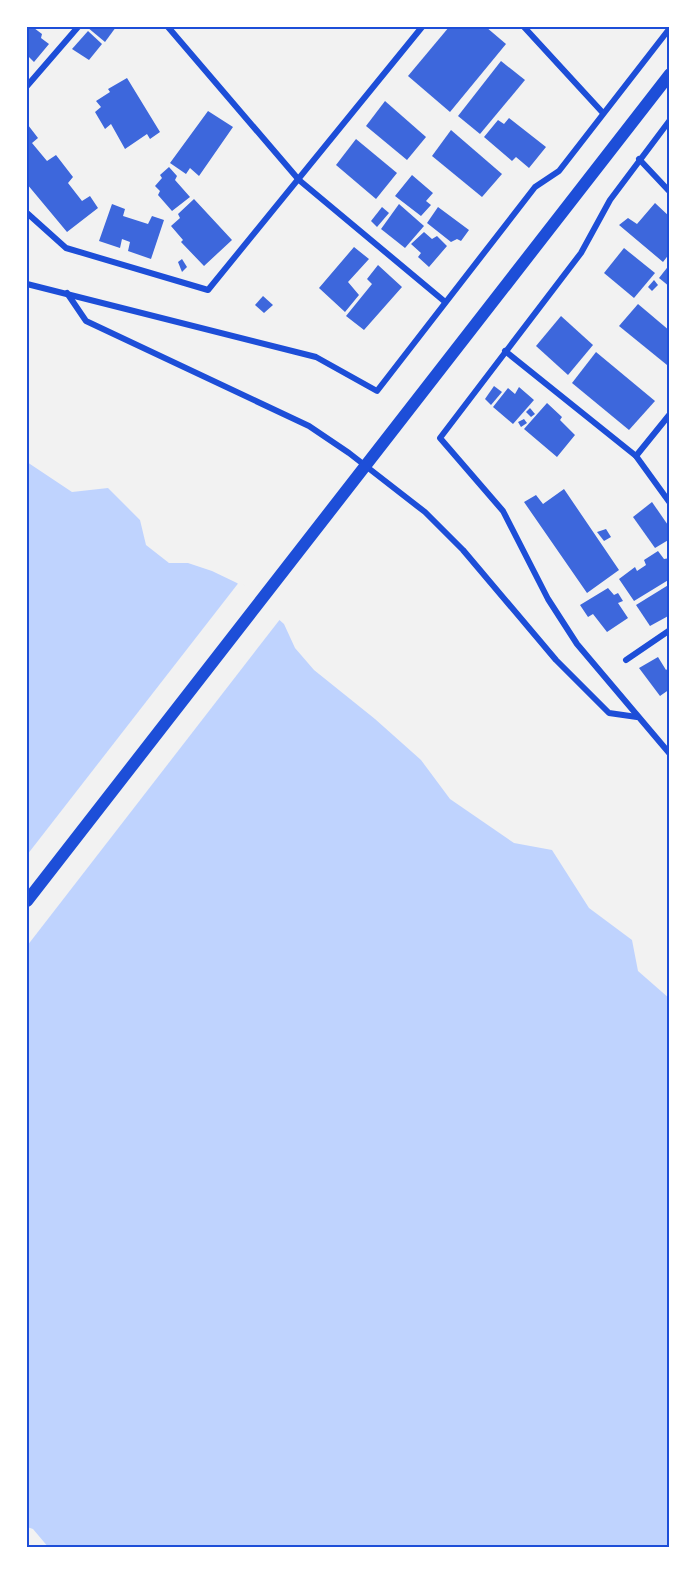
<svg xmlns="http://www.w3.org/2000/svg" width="697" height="1575" font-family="Helvetica,sans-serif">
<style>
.water{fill:#bfd3fe}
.pier{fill:#f2f2f2}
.building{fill:#3d67dc}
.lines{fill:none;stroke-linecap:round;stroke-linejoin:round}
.minor{stroke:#1d4ed8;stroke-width:6}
.secondary{stroke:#1d4ed8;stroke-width:12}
.neatline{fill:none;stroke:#1d4ed8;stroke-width:2}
</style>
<rect width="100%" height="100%" fill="#f2f2f2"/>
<path class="water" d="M 27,462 L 72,492 L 108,488 L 140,520 L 146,545 L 169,563 L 188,563 L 212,571 L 237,583 L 284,624 L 295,648 L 314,670 L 375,719 L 421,760 L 450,799 L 514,843 L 552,850 L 589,908 L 632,940 L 638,971 L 670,999 L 670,1548 L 49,1548 L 33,1529 L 27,1527 Z"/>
<path class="pier" d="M 240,581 L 281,618 L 27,946 L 27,855 Z"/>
<g class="building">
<path d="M 27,27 L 34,28 L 42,34 L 41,38 L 49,44 L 34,62 L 27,55 Z"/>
<path d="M 87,27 L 116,27 L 105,42 Z"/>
<path d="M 449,27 L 486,27 L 506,44 L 450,112 L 408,76 Z"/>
<path d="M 88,31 L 102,44 L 89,60 L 72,49 Z"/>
<path d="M 501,61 L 525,80 L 480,134 L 458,116 Z"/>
<path d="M 127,78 L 160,132 L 150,139 L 147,134 L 125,149 L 111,124 L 105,129 L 95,112 L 101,107 L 96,101 L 110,92 L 108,89 Z"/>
<path d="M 385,101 L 426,137 L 407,160 L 366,126 Z"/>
<path d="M 208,111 L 233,127 L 199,176 L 190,168 L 186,174 L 170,163 Z"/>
<path d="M 509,118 L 546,147 L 529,168 L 516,157 L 512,161 L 484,137 L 498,120 L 504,124 Z"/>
<path d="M 28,125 L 38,138 L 32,143 L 47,161 L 56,155 L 73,177 L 68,183 L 82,201 L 90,196 L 98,208 L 67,232 L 27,184 Z"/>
<path d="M 451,130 L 502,174 L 482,197 L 432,156 Z"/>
<path d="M 356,139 L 397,173 L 376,199 L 336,165 Z"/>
<path d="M 169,167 L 177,176 L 175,180 L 190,197 L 172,211 L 158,195 L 160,191 L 155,186 L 162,178 L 160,175 Z"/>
<path d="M 412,175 L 433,193 L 426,201 L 431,205 L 421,216 L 395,196 Z"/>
<path d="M 194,199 L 232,240 L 204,266 L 181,242 L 183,240 L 171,226 L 180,218 L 178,214 Z"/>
<path d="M 655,203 L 670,217 L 670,253 L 663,262 L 619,225 L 628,218 L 637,224 Z"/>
<path d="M 112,204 L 125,209 L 123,216 L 148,224 L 152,216 L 164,220 L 151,259 L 128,251 L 130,242 L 122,239 L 120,248 L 99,241 Z"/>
<path d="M 399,204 L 424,226 L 405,248 L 381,229 Z"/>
<path d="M 382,207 L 389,213 L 377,227 L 371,221 Z"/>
<path d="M 438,207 L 469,230 L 461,241 L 457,239 L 451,242 L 427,223 Z"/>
<path d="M 424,232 L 432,239 L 437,236 L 447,246 L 429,267 L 418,257 L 421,253 L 411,244 Z"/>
<path d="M 354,247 L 369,259 L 348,282 L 359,295 L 345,312 L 319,288 Z"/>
<path d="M 624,248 L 655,273 L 634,298 L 604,273 Z"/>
<path d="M 182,259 L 187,267 L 182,272 L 178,262 Z"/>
<path d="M 670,264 L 670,287 L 659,278 Z"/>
<path d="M 378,265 L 402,287 L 364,330 L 346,316 L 372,284 L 367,279 Z"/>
<path d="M 654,280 L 658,285 L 652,291 L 648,287 Z"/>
<path d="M 263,296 L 273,305 L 264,313 L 255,305 Z"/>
<path d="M 638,304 L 670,331 L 670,361 L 667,365 L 619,326 Z"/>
<path d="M 561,316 L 593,345 L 568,375 L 536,346 Z"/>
<path d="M 596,352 L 655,401 L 629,430 L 572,383 Z"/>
<path d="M 494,386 L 502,392 L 491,405 L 485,399 Z"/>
<path d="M 519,387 L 534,400 L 513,424 L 493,407 L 508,388 L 515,394 Z"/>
<path d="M 547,403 L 562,417 L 560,420 L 575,435 L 557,457 L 524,429 Z"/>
<path d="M 530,408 L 535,414 L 531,417 L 526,412 Z"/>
<path d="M 524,419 L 527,423 L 521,427 L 518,422 Z"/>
<path d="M 564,489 L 619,570 L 587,593 L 524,502 L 536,495 L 543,504 Z"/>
<path d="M 652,502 L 670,528 L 670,539 L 655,548 L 633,517 Z"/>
<path d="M 606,529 L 611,537 L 604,541 L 597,532 Z"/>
<path d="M 658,551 L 664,559 L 670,558 L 670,579 L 634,601 L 619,579 L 635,567 L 637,571 L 646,565 L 644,560 Z"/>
<path d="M 670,584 L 670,615 L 650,626 L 636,605 Z"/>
<path d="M 608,588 L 614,595 L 618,593 L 623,601 L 618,603 L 628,618 L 607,632 L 593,614 L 588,617 L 580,605 Z"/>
<path d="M 658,657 L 666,670 L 670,667 L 670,689 L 660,696 L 639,668 Z"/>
</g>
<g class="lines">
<g class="minor">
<path d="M 168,27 L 299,180 L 444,301"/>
<path d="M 524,27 L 603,113"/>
<path d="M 27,86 L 78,27"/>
<path d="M 670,120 L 610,200 L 581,253 L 440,438 L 503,511 L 548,599 L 577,644 L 670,754"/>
<path d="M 639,159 L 670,192"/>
<path d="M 27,213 L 66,248 L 208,290 L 422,27"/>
<path d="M 27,284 L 316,357 L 377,391 L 535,187 L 559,171 L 670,28"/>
<path d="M 67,293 L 86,321 L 309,426 L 349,453 L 425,512 L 463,550 L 556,660 L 609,713 L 637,717"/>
<path d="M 505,351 L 636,456 L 670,503"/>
<path d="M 636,456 L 670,414"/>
<path d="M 626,660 L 670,630"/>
</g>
<path class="secondary" d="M 27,901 L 670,74"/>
</g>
<rect width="697" height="1575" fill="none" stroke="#ffffff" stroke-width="57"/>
<rect x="28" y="28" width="640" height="1518" class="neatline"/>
</svg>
